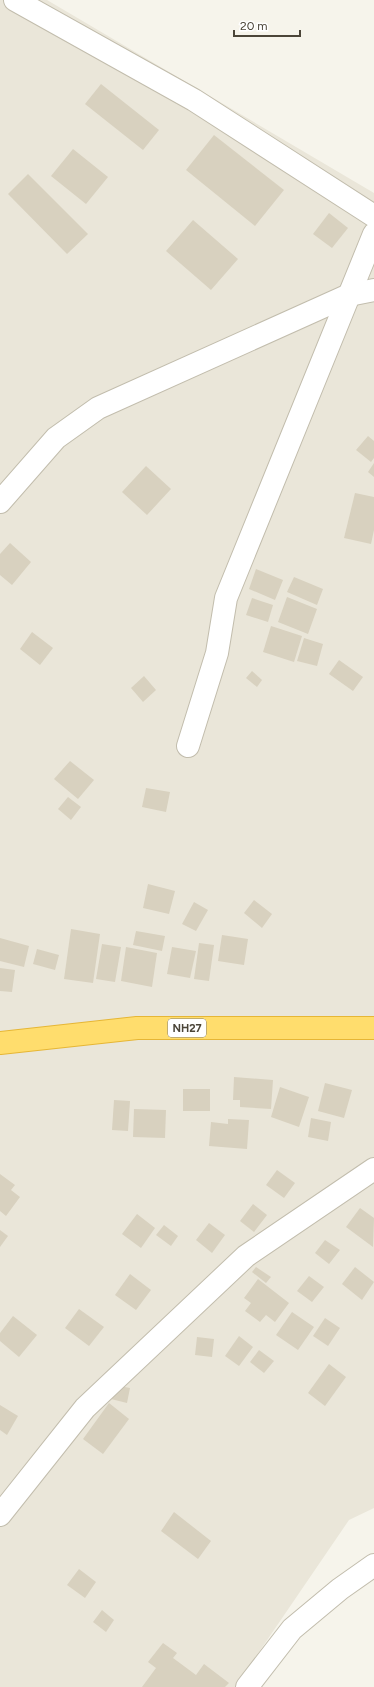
<svg xmlns="http://www.w3.org/2000/svg" width="374" height="1687" font-family="Figtree,sans-serif">
<style>
.residential{fill:#eae6d9}
.building{fill:#d8d1bf}
.lines{fill:none;stroke-linecap:round;stroke-linejoin:round}
.minor-casing{stroke:#c2bdad;stroke-width:24}
.highway-casing{stroke:#e6b635;stroke-width:24}
.minor{stroke:#fff;stroke-width:22}
.highway{stroke:#ffdd6d;stroke-width:22}
.labels{text-anchor:middle;stroke-width:3;stroke-linejoin:round;paint-order:stroke}
.shield{fill:#fff;stroke:#817d74;stroke-width:1}
.shield-label{font-size:11px;font-weight:bold;fill:#4b4538}
</style>
<rect width="100%" height="100%" fill="#f6f4eb"/>
<path class="residential" d="M 0,0 L 47,0 L 374,193 L 374,1508 L 349,1520 L 235,1687 L 0,1687 Z"/>
<g class="building">
<path d="M 101,84 L 159,130 L 143,150 L 85,104 Z"/>
<path d="M 214,135 L 284,190 L 255,226 L 186,170 Z"/>
<path d="M 73,149 L 108,177 L 86,204 L 51,176 Z"/>
<path d="M 28,174 L 88,234 L 67,254 L 8,194 Z"/>
<path d="M 329,213 L 348,228 L 332,248 L 313,234 Z"/>
<path d="M 193,220 L 238,259 L 211,290 L 166,251 Z"/>
<path d="M 368,436 L 374,441 L 374,458 L 371,462 L 356,450 Z"/>
<path d="M 374,463 L 374,477 L 368,472 Z"/>
<path d="M 146,466 L 171,489 L 147,515 L 122,492 Z"/>
<path d="M 355,493 L 374,497 L 374,530 L 371,544 L 344,538 Z"/>
<path d="M 10,543 L 31,562 L 12,585 L 0,575 L 0,554 Z"/>
<path d="M 256,569 L 283,580 L 275,600 L 249,589 Z"/>
<path d="M 294,577 L 323,589 L 317,605 L 287,592 Z"/>
<path d="M 287,597 L 317,609 L 308,634 L 278,622 Z"/>
<path d="M 252,598 L 273,605 L 268,622 L 246,615 Z"/>
<path d="M 271,626 L 302,636 L 294,662 L 263,652 Z"/>
<path d="M 32,632 L 53,648 L 40,665 L 20,649 Z"/>
<path d="M 304,638 L 323,644 L 317,666 L 297,661 Z"/>
<path d="M 339,660 L 363,677 L 353,691 L 329,674 Z"/>
<path d="M 252,671 L 262,680 L 257,687 L 246,678 Z"/>
<path d="M 144,676 L 156,690 L 143,702 L 131,688 Z"/>
<path d="M 70,761 L 94,780 L 78,799 L 54,779 Z"/>
<path d="M 146,788 L 170,792 L 166,812 L 142,807 Z"/>
<path d="M 68,797 L 81,807 L 71,820 L 58,809 Z"/>
<path d="M 148,884 L 175,891 L 169,914 L 143,908 Z"/>
<path d="M 254,900 L 272,914 L 262,928 L 244,913 Z"/>
<path d="M 194,902 L 208,910 L 196,931 L 182,924 Z"/>
<path d="M 71,929 L 100,934 L 93,983 L 64,979 Z"/>
<path d="M 136,931 L 165,936 L 162,951 L 133,945 Z"/>
<path d="M 222,935 L 248,939 L 244,965 L 218,961 Z"/>
<path d="M 0,938 L 29,946 L 24,967 L 0,961 Z"/>
<path d="M 199,943 L 214,945 L 209,981 L 194,979 Z"/>
<path d="M 102,944 L 121,947 L 115,982 L 96,979 Z"/>
<path d="M 126,947 L 157,953 L 152,987 L 121,981 Z"/>
<path d="M 172,947 L 196,951 L 190,978 L 167,974 Z"/>
<path d="M 37,949 L 59,955 L 55,970 L 33,964 Z"/>
<path d="M 0,968 L 15,970 L 12,992 L 0,991 Z"/>
<path d="M 234,1077 L 273,1080 L 271,1109 L 240,1107 L 240,1100 L 233,1100 Z"/>
<path d="M 325,1083 L 352,1090 L 344,1118 L 318,1111 Z"/>
<path d="M 280,1087 L 309,1097 L 299,1127 L 271,1117 Z"/>
<rect x="183" y="1089" width="27" height="22"/>
<path d="M 114,1100 L 130,1101 L 128,1131 L 112,1130 Z"/>
<path d="M 134,1109 L 166,1110 L 165,1138 L 133,1137 Z"/>
<path d="M 311,1118 L 331,1122 L 328,1141 L 308,1137 Z"/>
<path d="M 228,1119 L 249,1120 L 247,1149 L 209,1146 L 211,1122 L 228,1124 Z"/>
<path d="M 277,1170 L 295,1183 L 284,1198 L 266,1185 Z"/>
<path d="M 0,1174 L 15,1185 L 11,1190 L 20,1197 L 6,1216 L 0,1211 Z"/>
<path d="M 253,1204 L 267,1215 L 254,1232 L 240,1221 Z"/>
<path d="M 360,1208 L 374,1218 L 373,1247 L 346,1227 Z"/>
<path d="M 137,1214 L 155,1228 L 141,1248 L 122,1234 Z"/>
<path d="M 209,1223 L 225,1235 L 212,1253 L 196,1240 Z"/>
<path d="M 164,1225 L 178,1236 L 171,1246 L 156,1235 Z"/>
<path d="M 0,1230 L 8,1236 L 0,1247 Z"/>
<path d="M 325,1240 L 340,1250 L 329,1264 L 315,1253 Z"/>
<path d="M 256,1267 L 271,1277 L 266,1283 L 252,1272 Z"/>
<path d="M 355,1267 L 374,1282 L 362,1300 L 342,1284 Z"/>
<path d="M 130,1274 L 151,1290 L 136,1310 L 115,1295 Z"/>
<path d="M 309,1276 L 324,1287 L 312,1302 L 297,1291 Z"/>
<path d="M 258,1279 L 289,1303 L 275,1322 L 266,1315 L 260,1322 L 245,1311 L 251,1303 L 244,1298 Z"/>
<path d="M 79,1309 L 104,1327 L 89,1346 L 65,1328 Z"/>
<path d="M 292,1312 L 314,1327 L 298,1350 L 276,1335 Z"/>
<path d="M 13,1316 L 37,1335 L 19,1357 L 0,1341 L 0,1333 Z"/>
<path d="M 325,1318 L 340,1328 L 328,1346 L 313,1336 Z"/>
<path d="M 239,1336 L 253,1347 L 239,1366 L 225,1356 Z"/>
<path d="M 197,1337 L 214,1339 L 212,1357 L 195,1355 Z"/>
<path d="M 259,1350 L 274,1361 L 264,1373 L 250,1362 Z"/>
<path d="M 329,1364 L 346,1377 L 325,1406 L 308,1393 Z"/>
<path d="M 114,1385 L 130,1388 L 127,1403 L 111,1399 Z"/>
<path d="M 109,1403 L 129,1419 L 103,1454 L 83,1439 Z"/>
<path d="M 0,1405 L 18,1416 L 7,1435 L 0,1430 Z"/>
<path d="M 174,1512 L 211,1541 L 198,1559 L 161,1531 Z"/>
<path d="M 79,1569 L 96,1582 L 85,1598 L 67,1585 Z"/>
<path d="M 102,1610 L 114,1620 L 106,1632 L 93,1622 Z"/>
<path d="M 163,1643 L 177,1653 L 173,1658 L 196,1675 L 204,1664 L 229,1683 L 225,1687 L 142,1687 L 156,1668 L 148,1662 Z"/>
</g>
<g class="lines">
<g class="minor-casing">
<g id="minor">
<path d="M 15,0 L 194,100 L 374,216"/>
<path d="M 0,502 L 56,438 L 98,408 L 349,295 L 374,290"/>
<path d="M 188,746 L 217,653 L 226,598 L 374,234"/>
<path d="M 0,1515 L 85,1408 L 246,1256 L 374,1169"/>
<path d="M 247,1687 L 292,1629 L 340,1589 L 374,1565"/>
</g>
</g>
<g class="highway-casing">
<path id="highway" d="M 0,1043 L 137,1028 L 374,1028"/>
</g>
<use href="#minor" class="minor"/>
<use href="#highway" class="highway"/>
</g>
<g class="labels">
<rect class="shield" x="168" y="1019" width="38" height="18" rx="3"/>
<g class="shield-label">
<text x="187" y="1032">NH27</text>
</g>
</g>
<path d="M234 30v6h66v-6" fill="none" stroke="#4b4538" stroke-width="2"/>
<text x="240" y="30" font-size="12" fill="#4b4538" stroke="#ffffff" stroke-width="3" paint-order="stroke">20 m</text>
</svg>
